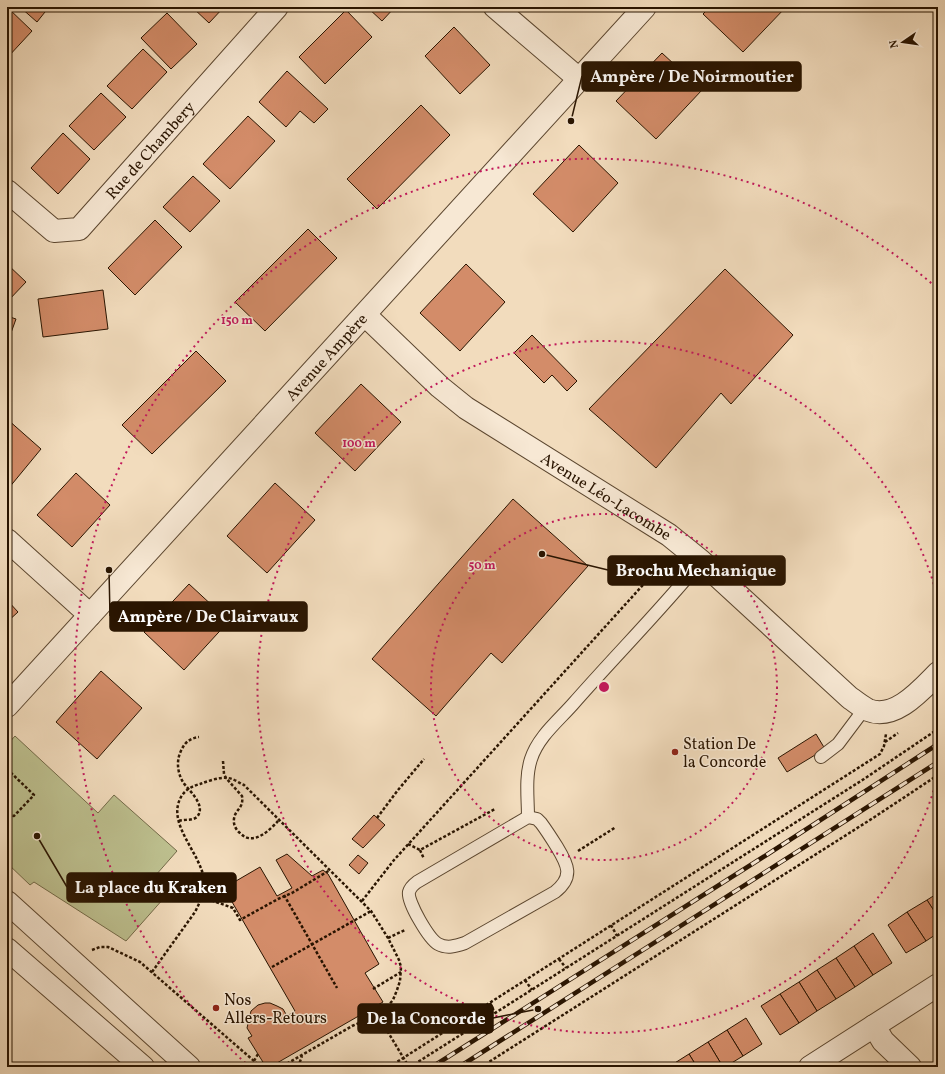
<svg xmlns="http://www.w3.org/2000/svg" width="945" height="1074" font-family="Vollkorn,serif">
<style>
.green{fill:#bdc08f;stroke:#736a48}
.building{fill:#d38c69;stroke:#291400}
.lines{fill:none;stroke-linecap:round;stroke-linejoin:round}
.service-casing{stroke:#5b462f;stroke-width:14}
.minor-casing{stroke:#5b462f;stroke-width:24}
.tertiary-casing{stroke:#5b462f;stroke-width:24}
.path{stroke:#291400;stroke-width:2.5;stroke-dasharray:3 2;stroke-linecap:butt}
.service{stroke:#f7e8d4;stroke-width:12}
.minor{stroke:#f7e8d4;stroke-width:22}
.tertiary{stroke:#f7e8d4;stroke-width:22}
.rail-casing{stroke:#291400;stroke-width:4.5}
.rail{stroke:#f7e8d4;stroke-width:3;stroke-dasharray:9;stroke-linecap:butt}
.ring{fill:none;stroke:#c2185b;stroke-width:2;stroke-dasharray:2 4}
.poi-dot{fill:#8f2418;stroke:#f7e8d4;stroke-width:1.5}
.labels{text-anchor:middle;stroke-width:3;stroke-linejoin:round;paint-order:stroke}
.street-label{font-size:16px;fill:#291400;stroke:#f7e8d4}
.poi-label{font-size:16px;fill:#291400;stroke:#f7e8d4;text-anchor:start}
.centre{fill:#c2185b;stroke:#f7e8d4;stroke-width:2}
.ring-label{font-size:12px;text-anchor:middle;font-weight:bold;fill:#c2185b;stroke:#f7e8d4;stroke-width:3;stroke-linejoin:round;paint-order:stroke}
.leader{fill:none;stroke:#291400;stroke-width:1.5}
.callout-dot{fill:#291400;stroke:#f7e8d4;stroke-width:1.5}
.callout{fill:#291400;stroke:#291400;stroke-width:1.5}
.callout-label{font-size:17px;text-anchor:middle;font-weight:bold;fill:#fff}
</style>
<rect width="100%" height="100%" fill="#f2dcbd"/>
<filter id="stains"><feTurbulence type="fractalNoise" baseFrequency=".005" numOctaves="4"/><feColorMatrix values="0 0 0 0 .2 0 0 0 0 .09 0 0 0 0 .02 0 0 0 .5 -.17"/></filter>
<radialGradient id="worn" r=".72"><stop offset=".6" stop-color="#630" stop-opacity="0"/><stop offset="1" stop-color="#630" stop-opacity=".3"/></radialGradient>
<path class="green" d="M 15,736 L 98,813 L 114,795 L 177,851 L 148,884 L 164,898 L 126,941 L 34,882 L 30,885 L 7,863 L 7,745 Z"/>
<g class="building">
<path d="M 7,7 L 32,31 L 7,58 Z"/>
<path d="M 20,7 L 49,7 L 37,22 Z"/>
<path d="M 192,7 L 224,7 L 209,23 Z"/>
<path d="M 367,7 L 395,7 L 382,21 Z"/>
<path d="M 710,7 L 786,7 L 743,52 L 703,14 Z"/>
<path d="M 346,10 L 372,37 L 325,84 L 299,57 Z"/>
<path d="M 167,13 L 197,44 L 171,69 L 141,38 Z"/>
<path d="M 454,27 L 490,65 L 460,94 L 425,56 Z"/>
<path d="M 143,49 L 167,72 L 132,109 L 107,86 Z"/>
<path d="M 662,53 L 702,90 L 656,139 L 616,101 Z"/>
<path d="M 287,71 L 328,109 L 314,123 L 300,111 L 286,127 L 259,102 Z"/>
<path d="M 101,93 L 126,117 L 94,150 L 69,126 Z"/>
<path d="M 421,105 L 450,135 L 377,209 L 347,179 Z"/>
<path d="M 248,116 L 275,141 L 230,189 L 203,164 Z"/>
<path d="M 63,133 L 90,159 L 58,194 L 31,168 Z"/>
<path d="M 579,145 L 618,183 L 573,232 L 533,194 Z"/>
<path d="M 193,176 L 220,201 L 190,232 L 163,207 Z"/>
<path d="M 155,220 L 182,247 L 135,295 L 108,268 Z"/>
<path d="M 308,229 L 337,258 L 265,331 L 235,302 Z"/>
<path d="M 7,264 L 26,282 L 7,302 Z"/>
<path d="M 466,264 L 505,302 L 460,351 L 420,313 Z"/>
<path d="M 725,269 L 793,335 L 731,404 L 721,393 L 656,468 L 589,409 Z"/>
<path d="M 103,290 L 108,329 L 43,337 L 38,299 Z"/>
<path d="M 7,316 L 16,319 L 7,344 Z"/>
<path d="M 532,335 L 577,381 L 567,391 L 552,375 L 544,383 L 514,353 Z"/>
<path d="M 196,351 L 226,381 L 152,454 L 122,425 Z"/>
<path d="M 361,384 L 401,422 L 355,471 L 315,433 Z"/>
<path d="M 7,419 L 41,449 L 8,489 L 7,488 Z"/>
<path d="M 76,473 L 110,505 L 72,547 L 37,515 Z"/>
<path d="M 275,483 L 315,520 L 267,573 L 227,536 Z"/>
<path d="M 513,499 L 588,566 L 502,663 L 491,653 L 436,716 L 372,659 Z"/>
<path d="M 189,584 L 229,621 L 184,670 L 144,632 Z"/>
<path d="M 7,600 L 18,612 L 7,622 Z"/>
<path d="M 101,671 L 142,708 L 97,759 L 56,722 Z"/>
<path d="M 816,734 L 825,749 L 787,772 L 778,758 Z"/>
<path d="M 374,815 L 385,825 L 363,848 L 352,839 Z"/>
<path d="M 287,854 L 312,876 L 323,870 L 328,874 L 379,964 L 365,973 L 383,1002 L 270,1067 L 266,1067 L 248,1038 L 252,1036 L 247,1028 L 251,1011 L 258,1005 L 265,1003 L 270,1003 L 277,1006 L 283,1009 L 287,1016 L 295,1011 L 224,888 L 260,867 L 277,896 L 292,888 L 276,860 Z"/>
<path d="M 358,855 L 368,863 L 359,874 L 349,865 Z"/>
<path d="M 938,893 L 938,917 L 927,900 Z"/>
<path d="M 927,900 L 938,917 L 938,933 L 926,941 L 907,912 Z"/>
<path d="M 907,912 L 926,941 L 906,953 L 888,925 Z"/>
<path d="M 873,933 L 892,963 L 873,975 L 854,946 Z"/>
<path d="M 854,946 L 873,975 L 855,987 L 836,958 Z"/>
<path d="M 836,958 L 855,987 L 836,999 L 817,970 Z"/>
<path d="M 817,970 L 836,999 L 817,1011 L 799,982 Z"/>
<path d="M 799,982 L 817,1011 L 799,1023 L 780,994 Z"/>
<path d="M 780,994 L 799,1023 L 780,1035 L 761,1006 Z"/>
<path d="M 746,1018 L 762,1044 L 743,1056 L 727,1030 Z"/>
<path d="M 727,1030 L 743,1056 L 725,1067 L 723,1067 L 708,1042 Z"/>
<path d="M 708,1042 L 723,1067 L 697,1067 L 689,1054 Z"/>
<path d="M 689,1054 L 697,1067 L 670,1067 L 670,1066 Z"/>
</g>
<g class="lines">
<g class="service-casing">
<g id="service">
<path d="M 821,757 L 838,744 L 865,708"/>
<path d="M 528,817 L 537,819 L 541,823 C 547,831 552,839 557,847 C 568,865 574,877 555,892 L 465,943 C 456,946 447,949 438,944 C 429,939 407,902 409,892 C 410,888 413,885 417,882 Z"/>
<path d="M 528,817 C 528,799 525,777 531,759 C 538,737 558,721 573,704 C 615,656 660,611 701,561"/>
</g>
</g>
<g class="minor-casing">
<g id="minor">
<path d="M 495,7 L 579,79"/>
<path id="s1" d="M 7,191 L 54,231 L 79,229 L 277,7"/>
<path id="s2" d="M 365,315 L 440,387 L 466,408 L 669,535 L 701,561 L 850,698 C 856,702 862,707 868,710 C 895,721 922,689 938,673"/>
<path d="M 7,540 L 90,615"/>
<path id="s3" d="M 7,706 L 645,7"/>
<path d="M 874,1026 L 883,1041 L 910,1067"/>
<path d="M 810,1067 L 938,985"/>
</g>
</g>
<g class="tertiary-casing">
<g id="tertiary">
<path d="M 7,902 L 189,1067"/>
<path d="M 7,949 L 143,1067"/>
</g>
</g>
<g class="path">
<path d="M 885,742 L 898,733"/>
<path d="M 223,761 L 224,774 L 226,778 L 242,796 C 244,809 235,809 234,819 C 233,824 236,830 240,833 C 253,847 270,830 279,820"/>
<path d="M 7,769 L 34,795 L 14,816 L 7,815"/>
<path d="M 377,818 L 398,790 L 424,759"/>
<path d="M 179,821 C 184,819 192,821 197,817 C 207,805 188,790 183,782 C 177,772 176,759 182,749 C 185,742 191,738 199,737"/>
<path d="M 408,844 L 420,850 L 495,809"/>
<path d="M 420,850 L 424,859"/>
<path d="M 578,851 L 616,827"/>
<path d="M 284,895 L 337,988"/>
<path d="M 202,897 L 233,908 L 240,920 L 278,899 L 292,893 L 330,870"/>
<path d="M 362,901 L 394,860 L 661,565"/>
<path d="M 611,925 L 617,936"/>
<path d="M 388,938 L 405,930"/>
<path d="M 92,950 L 100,947 L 108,947 L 140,962 L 261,1067"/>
<path d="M 559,959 L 566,968"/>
<path d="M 272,967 L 371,911"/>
<path d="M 152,972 L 195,912 C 200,902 205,892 204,880 C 201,853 166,824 181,797 C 185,790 192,786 200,784 C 208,781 219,777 227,778 C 233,778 239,783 244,785 L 371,911 L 388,938 L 399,960 L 401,967 L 400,981 L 397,990 L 393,1000 L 386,1008 L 368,1019 L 352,1026 L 281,1067"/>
<path d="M 525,980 L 532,990"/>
<path d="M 373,989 L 401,972"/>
<path d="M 490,1003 L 495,1013"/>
<path d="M 377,1014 L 409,1067"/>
<path d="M 254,1061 L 258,1054"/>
<path d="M 298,1067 L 302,1056"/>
<path d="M 389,1067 L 880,754 L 884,746 L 886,734"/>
<path d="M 410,1067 L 864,779 L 938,729"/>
<path d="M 481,1067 L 873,818 L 938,775"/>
</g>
<use href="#service" class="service"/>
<use href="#minor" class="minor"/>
<use href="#tertiary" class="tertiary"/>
<g class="rail-casing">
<g id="rail">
<path d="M 432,1067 L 768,854 L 938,744"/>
<path d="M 459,1067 L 938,762"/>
</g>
</g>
<use href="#rail" class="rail"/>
</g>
<g class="ring">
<circle cx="604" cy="687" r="173"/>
<path d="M937 779A346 346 0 1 1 937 595"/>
<path d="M250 1067A519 519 0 0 1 938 289"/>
</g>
<g class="poi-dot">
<circle cx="675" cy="752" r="4"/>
<circle cx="216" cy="1008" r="4"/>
</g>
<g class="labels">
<g class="street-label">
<text dy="6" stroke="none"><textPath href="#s1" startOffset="193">Rue de Chambery</textPath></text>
<text dy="6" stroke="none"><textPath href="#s3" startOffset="473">Avenue Ampère</textPath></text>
<text dy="6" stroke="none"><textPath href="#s2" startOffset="303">Avenue Léo-Lacombe</textPath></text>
</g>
<g class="poi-label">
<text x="683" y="749">Station De<tspan x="683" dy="18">la Concorde</tspan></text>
<text x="224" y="1005">Nos<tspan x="224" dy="18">Allers-Retours</tspan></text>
</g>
</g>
<circle cx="604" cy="687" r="6" class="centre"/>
<g class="ring-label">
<text x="237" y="324">150 m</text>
<text x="359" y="447">100 m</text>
<text x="482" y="569">50 m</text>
</g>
<path class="leader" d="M571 121L582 76M542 554L608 570M109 570L110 616M37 836L67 887M538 1009L493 1018"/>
<g class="callout-dot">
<circle cx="571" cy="121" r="4"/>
<circle cx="542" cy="554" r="4"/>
<circle cx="109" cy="570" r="4"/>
<circle cx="37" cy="836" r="4"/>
<circle cx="538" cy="1009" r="4"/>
</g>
<g class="callout">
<rect x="582" y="62" width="219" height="29" rx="4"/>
<rect x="608" y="556" width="177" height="29" rx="4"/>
<rect x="110" y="602" width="197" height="29" rx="4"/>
<rect x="67" y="873" width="169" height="29" rx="4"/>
<rect x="358" y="1004" width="135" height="29" rx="4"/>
</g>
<g class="callout-label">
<text x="692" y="82">Ampère / De Noirmoutier</text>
<text x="696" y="576">Brochu Mechanique</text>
<text x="208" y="622">Ampère / De Clairvaux</text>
<text x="151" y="893">La place du Kraken</text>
<text x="426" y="1024">De la Concorde</text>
</g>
<rect width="945" height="1074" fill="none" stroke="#f2dcbd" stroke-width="24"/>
<rect x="8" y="8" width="929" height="1058" fill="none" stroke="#291400" stroke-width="2"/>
<rect x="12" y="12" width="921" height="1050" fill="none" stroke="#291400"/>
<g transform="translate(903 42) rotate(257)" stroke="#f7e8d4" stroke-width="3" paint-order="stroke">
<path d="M0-3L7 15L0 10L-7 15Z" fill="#291400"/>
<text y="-6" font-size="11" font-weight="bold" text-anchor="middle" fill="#291400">N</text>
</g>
<rect width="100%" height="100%" filter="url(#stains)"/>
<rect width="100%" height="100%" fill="url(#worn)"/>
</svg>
